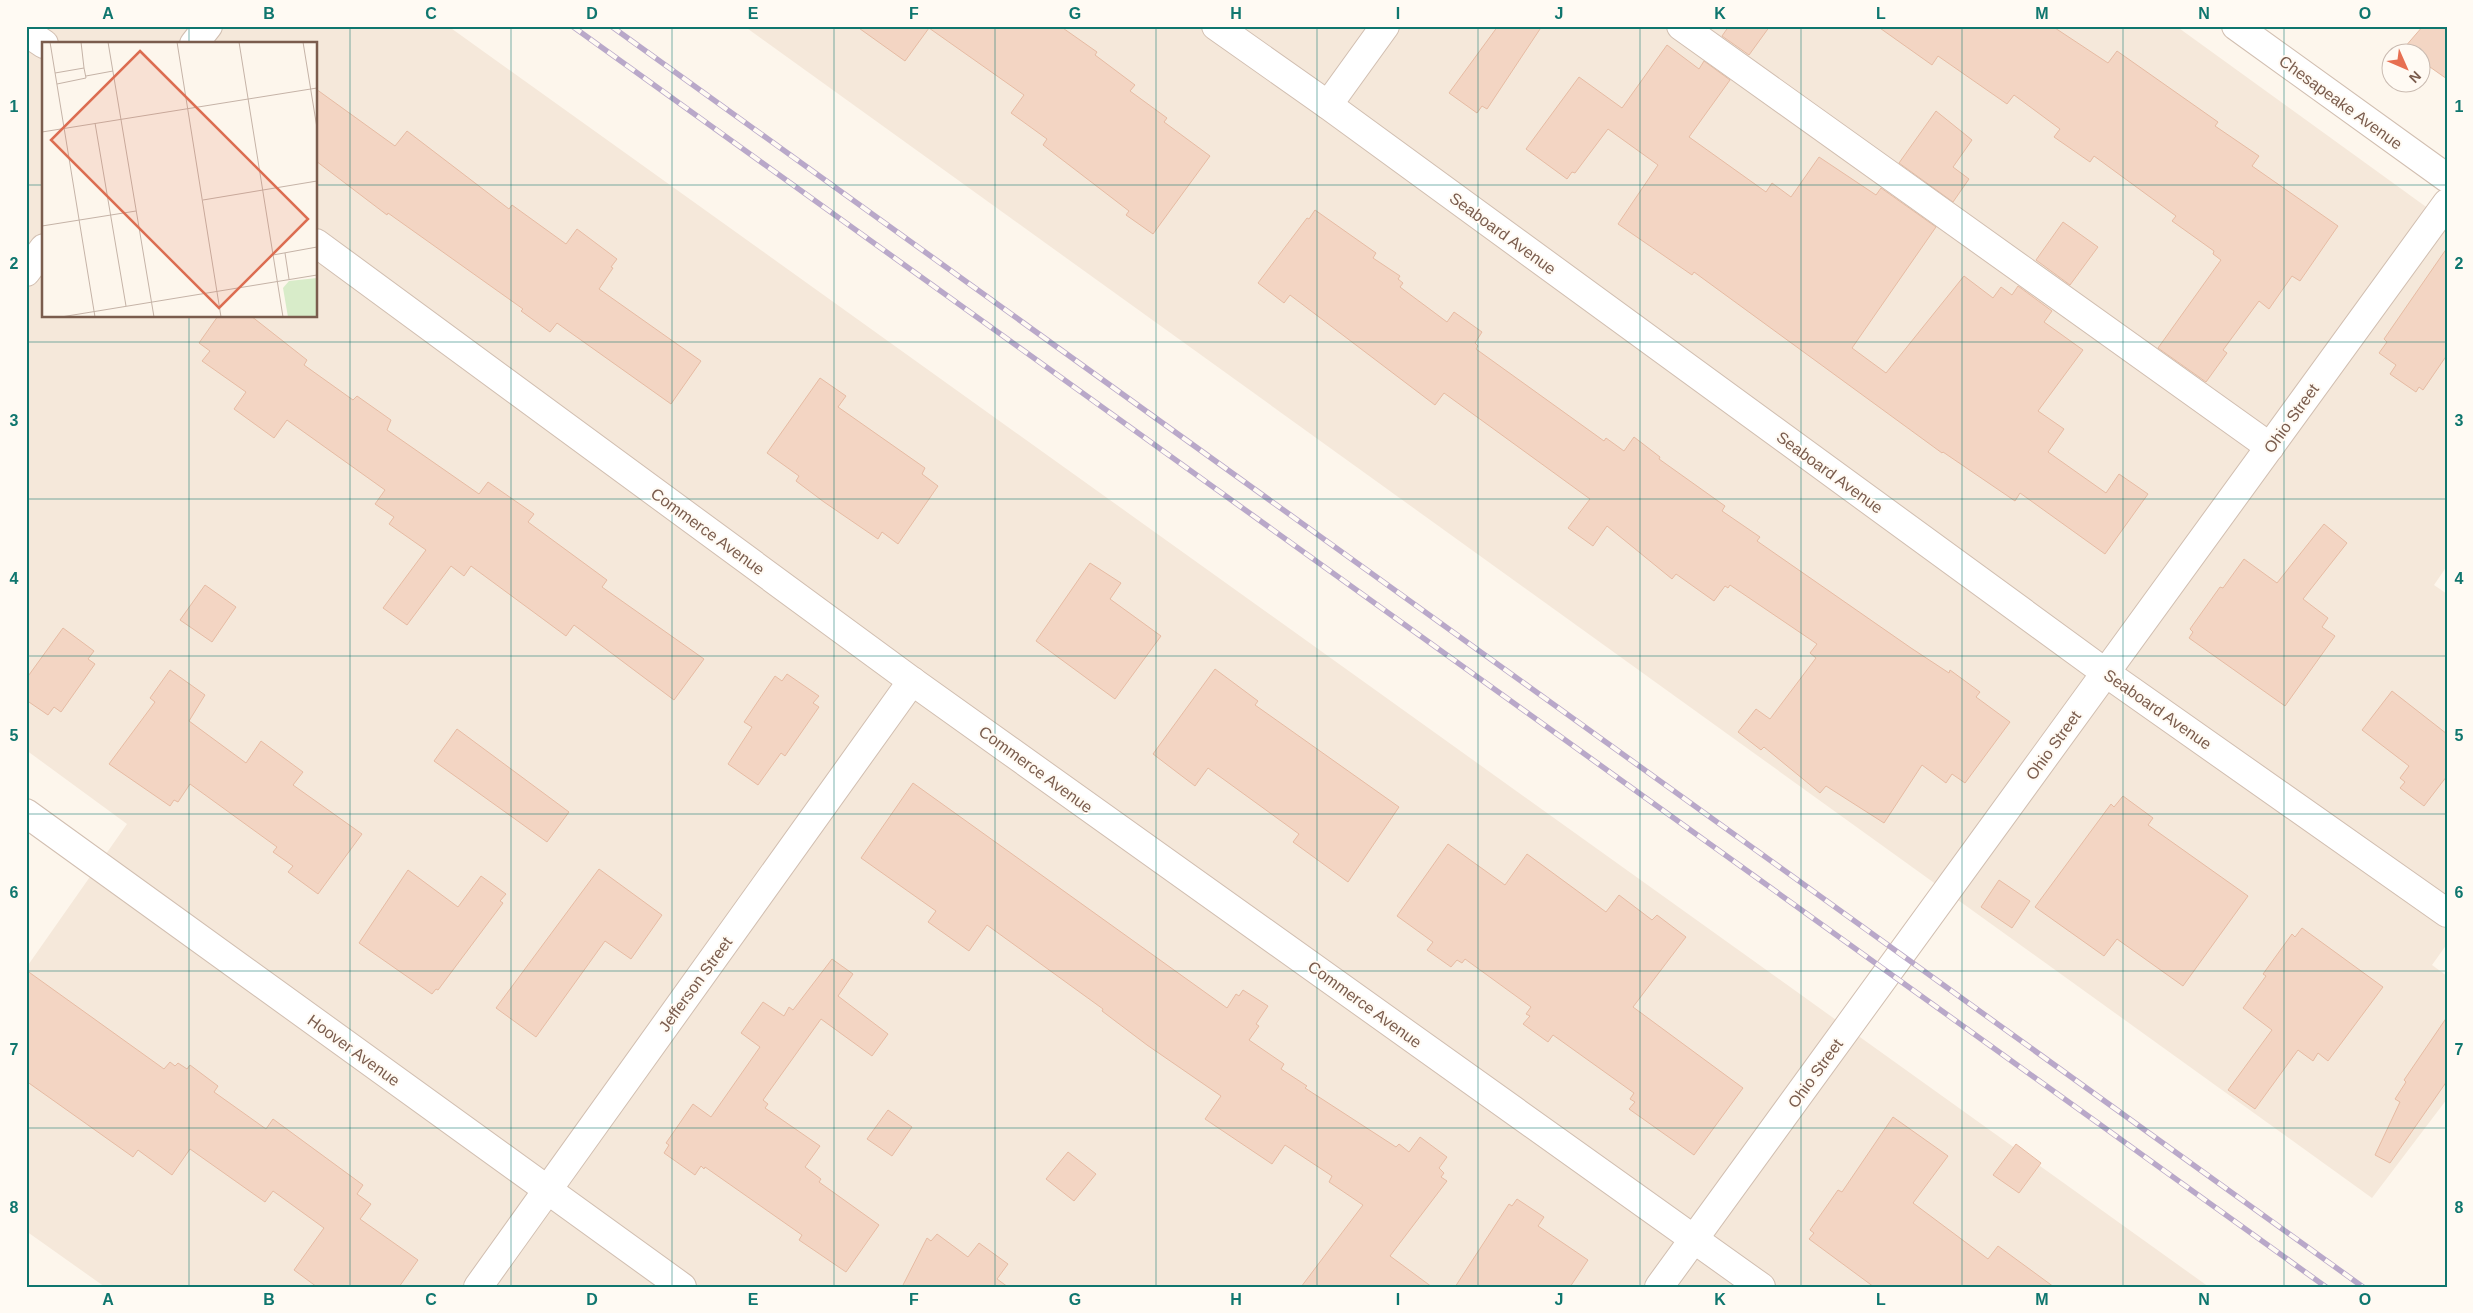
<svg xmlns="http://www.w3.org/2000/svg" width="2473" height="1313" font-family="Helvetica,sans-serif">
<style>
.residential{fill:#f5e8da;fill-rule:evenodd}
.building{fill:#f3d5c3;stroke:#e6bba3}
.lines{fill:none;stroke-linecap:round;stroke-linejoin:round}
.minor-casing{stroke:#d1beb0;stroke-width:30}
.minor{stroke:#fff;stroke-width:28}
.rail-casing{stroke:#b9a8c9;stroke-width:5.5}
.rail{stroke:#fffaf3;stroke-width:4;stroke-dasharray:11;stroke-linecap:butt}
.grid{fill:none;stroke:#0f766e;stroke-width:1;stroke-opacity:0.55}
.labels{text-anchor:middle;stroke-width:4;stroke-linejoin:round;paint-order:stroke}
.street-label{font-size:16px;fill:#7a5c4d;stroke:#fffaf3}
.inset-road{fill:none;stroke:#c5b3a7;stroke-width:1}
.view{fill:#dc6d51;fill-opacity:0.15;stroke:#dc6d51;stroke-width:2.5}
.inset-edge{fill:none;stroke:#7a5c4d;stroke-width:2.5}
.neatline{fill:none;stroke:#0f766e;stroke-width:2}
.grid-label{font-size:16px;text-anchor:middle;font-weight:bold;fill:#0f766e}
</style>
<rect width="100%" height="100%" fill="#fdf6ec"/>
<g class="residential">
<path d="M 26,26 L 448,26 L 2209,1287 L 105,1287 L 26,1231 L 26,968 L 127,824 L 26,750 ZM 44,44 L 316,44 L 316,316 L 44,316 Z"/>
<path d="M 744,26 L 2176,26 L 2447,222 L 2447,566 L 2434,585 L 2447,594 L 2447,944 L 2432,965 L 2447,976 L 2447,1099 L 2372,1198 Z"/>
</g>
<g class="building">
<path d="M 856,26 L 1060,26 L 1097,52 L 1095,55 L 1135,85 L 1130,91 L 1167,118 L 1164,122 L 1210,156 L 1153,234 L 1126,215 L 1129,211 L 1043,145 L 1047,139 L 1011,113 L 1024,95 L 929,28 L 905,61 Z"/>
<path d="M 1498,26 L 1542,26 L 1487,109 L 1482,106 L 1477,113 L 1449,93 Z"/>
<path d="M 1729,26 L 1770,26 L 1749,55 L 1722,36 Z"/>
<path d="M 1877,26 L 2052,26 L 2108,63 L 2117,51 L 2218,122 L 2215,126 L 2259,156 L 2252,166 L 2338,226 L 2300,281 L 2292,276 L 2269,309 L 2259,301 L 2223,350 L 2227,353 L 2206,382 L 2158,348 L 2221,260 L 2213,254 L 2214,251 L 2172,221 L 2176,216 L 2094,156 L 2090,162 L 2054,137 L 2060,129 L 2014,95 L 2007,104 L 1938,56 L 1932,65 Z"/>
<path d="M 2423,26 L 2447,26 L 2447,79 L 2420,60 L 2420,52 L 2411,52 L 2404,48 Z"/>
<path d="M 1667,45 L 1699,69 L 1704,61 L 1730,80 L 1689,137 L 1766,192 L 1772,183 L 1791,197 L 1819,157 L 1876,195 L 1881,188 L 1936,227 L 1852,348 L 1886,373 L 1964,276 L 1993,298 L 2001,287 L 2012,295 L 2018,286 L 2052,311 L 2044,322 L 2083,350 L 2038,411 L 2064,429 L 2048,452 L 2106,493 L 2119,474 L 2148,494 L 2105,554 L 2020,493 L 2015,501 L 1943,452 L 1942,453 L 1694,272 L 1692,275 L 1618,224 L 1658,165 L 1608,129 L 1575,173 L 1572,172 L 1567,179 L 1526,149 L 1579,77 L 1622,108 Z"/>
<path d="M 316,89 L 395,146 L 407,131 L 509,209 L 512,205 L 566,244 L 577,229 L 617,259 L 611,267 L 613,268 L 599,289 L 701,361 L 671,404 L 557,323 L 550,332 L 521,311 L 523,309 L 388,213 L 387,215 L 316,161 Z"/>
<path d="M 1936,111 L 1972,140 L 1953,167 L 1969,179 L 1953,202 L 1899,163 Z"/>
<path d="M 1315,210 L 1376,253 L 1373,258 L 1400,276 L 1398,279 L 1403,283 L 1400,287 L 1447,322 L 1454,312 L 1482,332 L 1475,343 L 1478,346 L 1476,349 L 1604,441 L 1606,438 L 1624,451 L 1634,437 L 1660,457 L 1659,459 L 1725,506 L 1722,511 L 1760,537 L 1757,541 L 1911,648 L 1949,673 L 1950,670 L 1980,692 L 1976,697 L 2010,722 L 1965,783 L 1952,774 L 1946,783 L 1922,765 L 1884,823 L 1826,786 L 1820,793 L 1764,747 L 1761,750 L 1738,732 L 1756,709 L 1770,719 L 1816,658 L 1810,653 L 1817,644 L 1730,585 L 1728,588 L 1725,586 L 1714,601 L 1676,574 L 1672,579 L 1607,526 L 1593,546 L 1568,528 L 1590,499 L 1444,393 L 1435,405 L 1290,295 L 1284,303 L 1258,283 L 1307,218 L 1309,219 Z"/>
<path d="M 2063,222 L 2098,247 L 2070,285 L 2036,260 Z"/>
<path d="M 2447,248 L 2447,355 L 2423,390 L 2419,387 L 2416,392 L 2390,374 L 2396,365 L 2379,353 L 2387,342 L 2384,339 Z"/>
<path d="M 218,316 L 251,316 L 307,360 L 304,365 L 353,400 L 357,396 L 391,420 L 387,430 L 479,494 L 488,482 L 534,514 L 528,522 L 607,580 L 602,587 L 704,659 L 674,700 L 574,625 L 566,636 L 471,566 L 464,576 L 451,566 L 407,625 L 383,608 L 426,550 L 389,524 L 394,517 L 375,504 L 385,490 L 287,420 L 274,438 L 234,409 L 246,392 L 202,361 L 210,351 L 199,343 Z"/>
<path d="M 820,378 L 846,396 L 838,407 L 925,468 L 922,474 L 938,486 L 898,544 L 882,532 L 878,539 L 824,502 L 796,481 L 799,476 L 767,453 Z"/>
<path d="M 2324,524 L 2347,543 L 2303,599 L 2328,618 L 2322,627 L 2335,636 L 2285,706 L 2189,638 L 2193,632 L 2190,629 L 2220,587 L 2223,588 L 2244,559 L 2277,583 Z"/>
<path d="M 1090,563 L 1121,583 L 1110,599 L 1161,636 L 1115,699 L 1036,641 Z"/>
<path d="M 205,585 L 236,607 L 212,642 L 180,620 Z"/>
<path d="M 63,628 L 94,651 L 88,659 L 95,664 L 61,712 L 54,707 L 48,715 L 26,700 L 26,679 Z"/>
<path d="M 1215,669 L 1258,701 L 1255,705 L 1399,807 L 1348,882 L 1293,842 L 1299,834 L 1208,768 L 1195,786 L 1153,754 Z"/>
<path d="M 170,670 L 205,695 L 189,721 L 246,763 L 261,741 L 303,772 L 293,785 L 362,834 L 318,894 L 288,872 L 293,866 L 273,852 L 277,847 L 190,784 L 178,802 L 174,800 L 170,806 L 109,764 L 155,702 L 150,698 Z"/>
<path d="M 787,674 L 819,696 L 813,703 L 819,707 L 785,756 L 781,753 L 758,785 L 728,764 L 752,727 L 744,722 L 775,676 L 782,681 Z"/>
<path d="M 2392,691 L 2447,734 L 2447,776 L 2424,806 L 2400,788 L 2405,782 L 2400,778 L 2409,766 L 2362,730 Z"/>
<path d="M 457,729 L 569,812 L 547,842 L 434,761 Z"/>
<path d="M 913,783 L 1227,1008 L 1236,994 L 1239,996 L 1243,990 L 1268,1006 L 1256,1024 L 1259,1026 L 1249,1040 L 1284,1064 L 1281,1069 L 1307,1086 L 1305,1088 L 1396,1147 L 1399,1144 L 1409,1152 L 1420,1137 L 1447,1157 L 1439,1168 L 1444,1173 L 1441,1177 L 1447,1181 L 1390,1256 L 1432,1287 L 1301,1287 L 1363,1205 L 1329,1182 L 1332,1176 L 1285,1145 L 1272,1164 L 1205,1119 L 1221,1096 L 1147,1045 L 1102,1011 L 1103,1009 L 987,925 L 969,951 L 928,922 L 936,911 L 861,858 Z"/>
<path d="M 2123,796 L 2153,818 L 2148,825 L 2248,896 L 2183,986 L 2117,939 L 2104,956 L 2035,907 L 2111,804 L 2114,807 Z"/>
<path d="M 1448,844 L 1505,885 L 1527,854 L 1606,912 L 1619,895 L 1652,920 L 1657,915 L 1686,937 L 1633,1007 L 1743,1088 L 1694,1155 L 1629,1109 L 1635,1102 L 1630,1099 L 1634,1093 L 1553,1035 L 1548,1042 L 1523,1024 L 1530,1016 L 1526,1014 L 1531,1007 L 1465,959 L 1462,963 L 1457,960 L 1451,967 L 1427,950 L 1433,942 L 1397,916 Z"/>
<path d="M 599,869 L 662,915 L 631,959 L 605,941 L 536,1037 L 496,1008 Z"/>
<path d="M 408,870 L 458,907 L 481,876 L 506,894 L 500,901 L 503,903 L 438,990 L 436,989 L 432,994 L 359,943 Z"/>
<path d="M 1999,880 L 2030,901 L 2012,928 L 1981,907 Z"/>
<path d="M 2302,928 L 2383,987 L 2328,1061 L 2318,1053 L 2313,1061 L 2298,1050 L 2255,1109 L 2228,1090 L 2272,1030 L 2243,1008 L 2266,976 L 2263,974 L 2292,934 L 2295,937 Z"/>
<path d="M 832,959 L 853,974 L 838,996 L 888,1034 L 872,1056 L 821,1019 L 763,1100 L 768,1104 L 765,1108 L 820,1146 L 805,1167 L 821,1179 L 819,1182 L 879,1225 L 846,1272 L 799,1240 L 802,1235 L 705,1167 L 704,1169 L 701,1166 L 695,1175 L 664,1153 L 669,1145 L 666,1143 L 693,1104 L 711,1117 L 760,1047 L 741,1033 L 763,1002 L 784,1016 L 789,1007 L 793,1010 Z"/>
<path d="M 26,970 L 164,1069 L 170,1062 L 175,1066 L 178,1063 L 187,1069 L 190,1065 L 218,1086 L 214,1092 L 266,1129 L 273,1119 L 363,1185 L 357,1194 L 371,1204 L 360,1219 L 418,1260 L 399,1287 L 317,1287 L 294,1270 L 324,1228 L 273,1191 L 265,1202 L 190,1149 L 172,1175 L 138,1150 L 133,1157 L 26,1081 Z"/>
<path d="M 2447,1017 L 2447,1081 L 2390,1163 L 2375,1155 L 2400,1102 L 2395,1099 L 2406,1082 L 2404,1080 Z"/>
<path d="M 888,1110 L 912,1127 L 892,1156 L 867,1139 Z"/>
<path d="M 1893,1117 L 1948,1156 L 1913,1203 L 1988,1259 L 1998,1246 L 2054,1287 L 1874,1287 L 1809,1239 L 1814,1233 L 1810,1230 L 1838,1190 L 1842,1192 Z"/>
<path d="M 2016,1144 L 2041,1163 L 2019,1193 L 1993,1175 Z"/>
<path d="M 1068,1152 L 1096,1174 L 1074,1201 L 1046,1179 Z"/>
<path d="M 1517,1199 L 1544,1217 L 1538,1226 L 1588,1260 L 1570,1287 L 1455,1287 L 1509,1204 L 1512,1206 Z"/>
<path d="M 937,1234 L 968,1257 L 979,1243 L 1008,1264 L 997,1279 L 1008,1287 L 902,1287 L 927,1238 L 931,1241 Z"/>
</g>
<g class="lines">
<g class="minor-casing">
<g id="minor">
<path d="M 1216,26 L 1328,105 L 2106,673 L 2447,913"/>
<path d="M 1681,26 L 2270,447"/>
<path d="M 2236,26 L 2447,178"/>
<path d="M 26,32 L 44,44"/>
<path d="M 194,44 L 208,26"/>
<path d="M 1328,105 L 1385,26"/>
<path d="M 316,243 L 912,681 L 1761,1287"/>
<path d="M 26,272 L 44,248"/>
<path d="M 26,813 L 682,1287"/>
<path d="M 478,1287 L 912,681"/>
<path d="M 1659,1287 L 2447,203"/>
</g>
</g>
<use href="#minor" class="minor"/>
<g class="rail-casing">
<g id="rail">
<path d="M 572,26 L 2326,1287"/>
<path d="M 611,26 L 2363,1287"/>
</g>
</g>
<use href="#rail" class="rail"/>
</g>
<path class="grid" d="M 189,26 L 189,44M 350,26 L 350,1287M 511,26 L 511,1287M 672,26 L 672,1287M 834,26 L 834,1287M 995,26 L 995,1287M 1156,26 L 1156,1287M 1317,26 L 1317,1287M 1478,26 L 1478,1287M 1640,26 L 1640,1287M 1801,26 L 1801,1287M 1962,26 L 1962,1287M 2123,26 L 2123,1287M 2284,26 L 2284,1287M 26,185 L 44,185M 316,185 L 2447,185M 189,316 L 189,1287M 26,342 L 2447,342M 26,499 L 2447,499M 26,656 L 2447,656M 26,814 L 2447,814M 26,971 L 2447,971M 26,1128 L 2447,1128"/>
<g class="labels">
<g class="street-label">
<text transform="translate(2341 102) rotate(36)" y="6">Chesapeake Avenue</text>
<text transform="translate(1503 233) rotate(36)" y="6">Seaboard Avenue</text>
<text transform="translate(2291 418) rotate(-54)" y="6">Ohio Street</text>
<text transform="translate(1830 472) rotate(36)" y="6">Seaboard Avenue</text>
<text transform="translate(708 531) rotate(36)" y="6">Commerce Avenue</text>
<text transform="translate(2158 709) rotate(35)" y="6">Seaboard Avenue</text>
<text transform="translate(2053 745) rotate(-54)" y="6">Ohio Street</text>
<text transform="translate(1036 769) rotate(36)" y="6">Commerce Avenue</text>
<text transform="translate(695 984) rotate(-54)" y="6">Jefferson Street</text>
<text transform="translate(1365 1004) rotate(36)" y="6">Commerce Avenue</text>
<text transform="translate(354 1050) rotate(36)" y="6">Hoover Avenue</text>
<text transform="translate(1815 1073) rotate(-54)" y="6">Ohio Street</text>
</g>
</g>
<g transform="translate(42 42)">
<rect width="275" height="275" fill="#fdf6ec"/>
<path d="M 275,236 L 275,275 L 246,275 L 241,246 L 247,239 Z" fill="#d8ecc9"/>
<path class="inset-road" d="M 8,0 L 53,275M 39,0 L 42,26M 66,0 L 112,275M 135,0 L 179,275M 197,0 L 241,275M 261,0 L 275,86M 13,31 L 42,26 L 44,36 L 15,42M 44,34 L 71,29M 53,81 L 84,264M 0,90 L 275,46M 161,158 L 275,139M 0,184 L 94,169M 243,211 L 247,237M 231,213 L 275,205M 19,275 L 275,233"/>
<path class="view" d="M 98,9 L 266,177 L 177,266 L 9,98 Z"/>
<rect width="275" height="275" class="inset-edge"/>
</g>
<rect width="2473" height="1313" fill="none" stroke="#fffaf3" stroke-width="55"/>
<g transform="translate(2406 68) rotate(135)"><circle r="24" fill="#fffaf3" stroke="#cabbb1"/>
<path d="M0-4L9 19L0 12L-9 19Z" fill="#e76f51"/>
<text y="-8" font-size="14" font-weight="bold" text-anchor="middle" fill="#7a5c4d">N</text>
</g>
<rect x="28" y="28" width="2418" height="1258" class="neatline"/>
<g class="grid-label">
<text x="108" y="19">A</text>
<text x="269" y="19">B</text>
<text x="431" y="19">C</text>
<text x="592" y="19">D</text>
<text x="753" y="19">E</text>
<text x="914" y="19">F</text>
<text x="1075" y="19">G</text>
<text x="1236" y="19">H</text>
<text x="1398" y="19">I</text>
<text x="1559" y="19">J</text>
<text x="1720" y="19">K</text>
<text x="1881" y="19">L</text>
<text x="2042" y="19">M</text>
<text x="2204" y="19">N</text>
<text x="2365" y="19">O</text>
<text x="14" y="112">1</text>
<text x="2459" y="112">1</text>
<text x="14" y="269">2</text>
<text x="2459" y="269">2</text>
<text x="14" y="426">3</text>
<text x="2459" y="426">3</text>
<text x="14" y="584">4</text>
<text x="2459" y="584">4</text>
<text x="14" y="741">5</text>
<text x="2459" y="741">5</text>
<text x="14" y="898">6</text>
<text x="2459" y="898">6</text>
<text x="14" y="1055">7</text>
<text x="2459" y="1055">7</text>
<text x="14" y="1213">8</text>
<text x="2459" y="1213">8</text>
<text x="108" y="1305">A</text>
<text x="269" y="1305">B</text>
<text x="431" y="1305">C</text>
<text x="592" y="1305">D</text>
<text x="753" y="1305">E</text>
<text x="914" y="1305">F</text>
<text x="1075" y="1305">G</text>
<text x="1236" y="1305">H</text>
<text x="1398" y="1305">I</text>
<text x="1559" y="1305">J</text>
<text x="1720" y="1305">K</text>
<text x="1881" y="1305">L</text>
<text x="2042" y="1305">M</text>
<text x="2204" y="1305">N</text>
<text x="2365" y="1305">O</text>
</g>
</svg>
